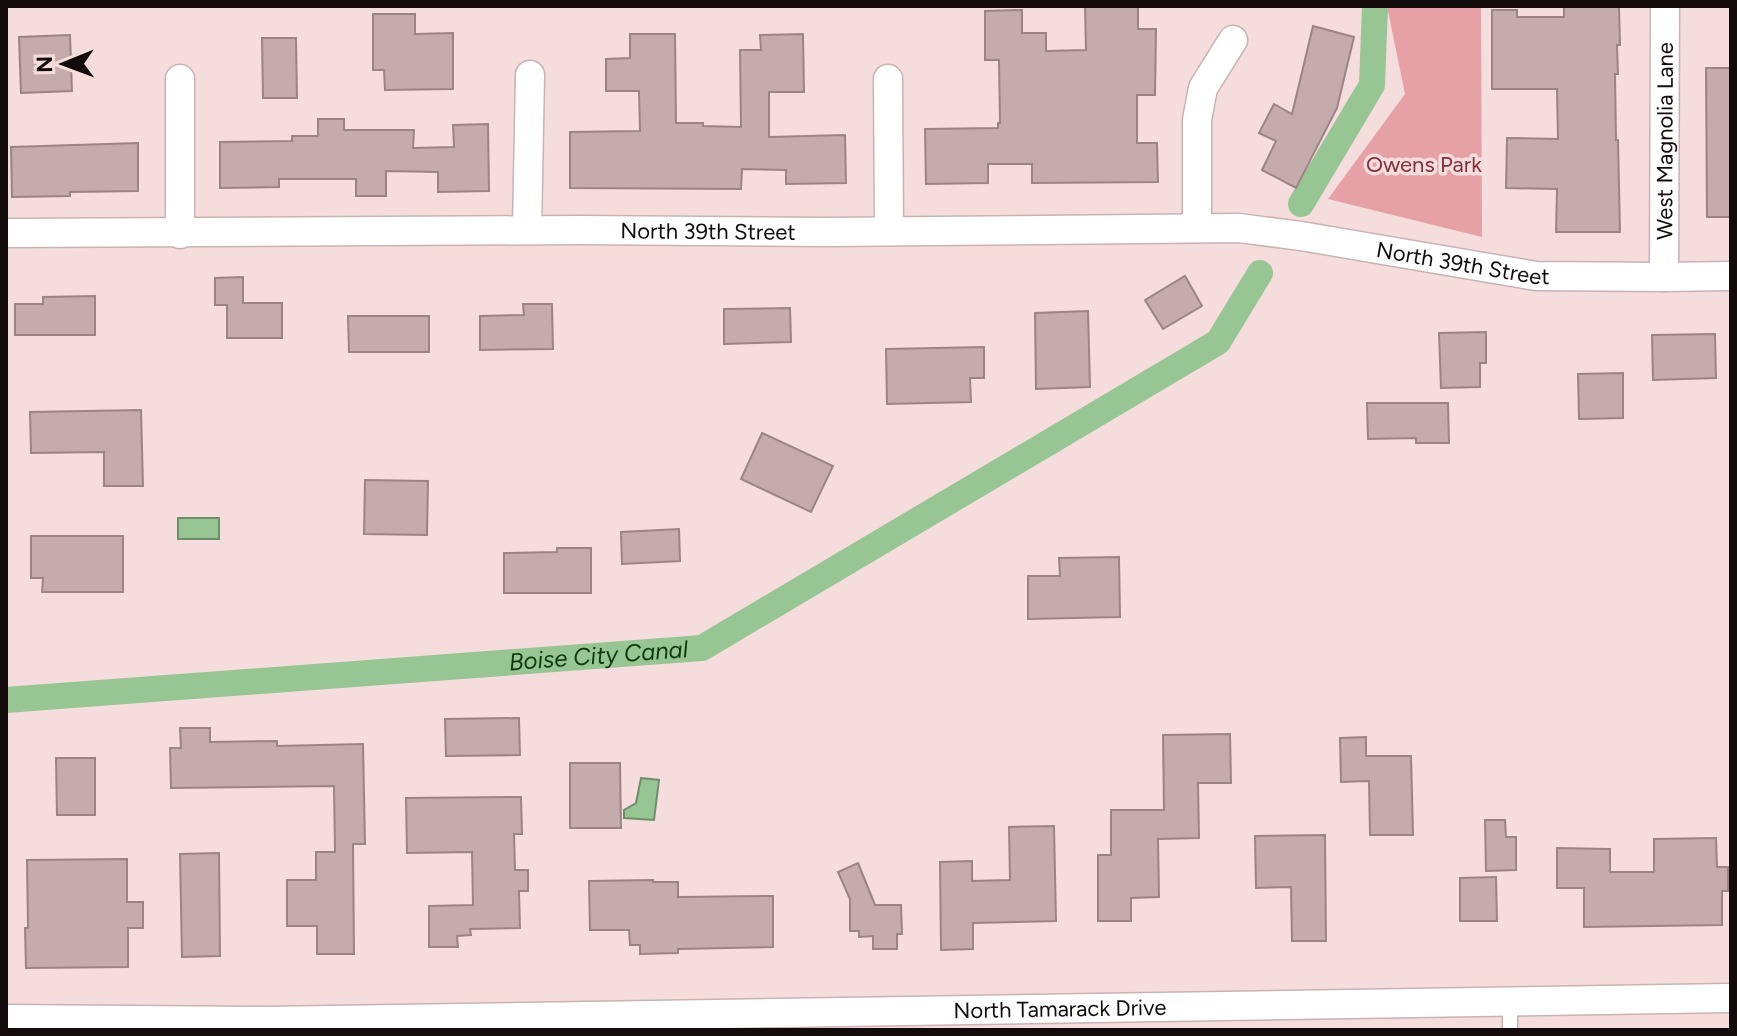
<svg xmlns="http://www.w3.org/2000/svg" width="1737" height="1036" font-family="Figtree,sans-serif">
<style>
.green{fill:#e5a1a6}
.water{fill:#98c594;stroke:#708d6b;stroke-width:2}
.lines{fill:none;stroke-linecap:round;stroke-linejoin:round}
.canal{stroke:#98c594;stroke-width:26}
.building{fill:#c4acad;stroke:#9b8485;stroke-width:2}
.lane-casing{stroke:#cab2b3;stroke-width:17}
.street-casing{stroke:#cab2b3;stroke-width:31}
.lane{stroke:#fff;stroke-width:14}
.street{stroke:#fff;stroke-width:28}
.labels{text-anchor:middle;stroke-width:7;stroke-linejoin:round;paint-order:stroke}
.street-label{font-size:22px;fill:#130b0b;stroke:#f5dcdd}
.park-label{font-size:22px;fill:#83313c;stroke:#f5dcdd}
.water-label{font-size:24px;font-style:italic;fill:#0c3b0b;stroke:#f5dcdd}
</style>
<rect width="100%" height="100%" fill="#f5dcdd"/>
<path class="green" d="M 1387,6 L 1481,6 L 1482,237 L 1328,199 L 1405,94 Z"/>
<g class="water">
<rect x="178" y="518" width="41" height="21"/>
<path d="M 641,778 L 659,780 L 654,820 L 624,818 L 624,810 L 636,803 Z"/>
</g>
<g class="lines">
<g class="canal">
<path d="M 1301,204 L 1372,85 L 1375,6"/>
<path id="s1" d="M 6,700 L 702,648 L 1218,342 L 1260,273"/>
</g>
</g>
<g class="building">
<path d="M 1085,6 L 1138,6 L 1138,29 L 1156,29 L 1155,95 L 1137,95 L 1137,143 L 1157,143 L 1158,182 L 1032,183 L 1032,164 L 988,164 L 988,183 L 926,184 L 925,129 L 998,128 L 998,123 L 1000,123 L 999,60 L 985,60 L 985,11 L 1022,10 L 1022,33 L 1046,33 L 1046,51 L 1086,50 Z"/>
<path d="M 1564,6 L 1619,6 L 1620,45 L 1617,45 L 1618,74 L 1615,74 L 1616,140 L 1618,140 L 1620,232 L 1556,232 L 1557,189 L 1506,188 L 1507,138 L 1558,139 L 1557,89 L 1492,89 L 1492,10 L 1517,10 L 1517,17 L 1564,17 Z"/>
<path d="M 373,14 L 415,14 L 415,34 L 453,33 L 453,89 L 385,90 L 384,70 L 373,70 Z"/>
<path d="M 1313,26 L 1354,37 L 1337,108 L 1296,188 L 1262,170 L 1276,141 L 1259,133 L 1274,104 L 1292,114 Z"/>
<path d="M 630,34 L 675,34 L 676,123 L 703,123 L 703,126 L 741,127 L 740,50 L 761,50 L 760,35 L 803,34 L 804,92 L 769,92 L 769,137 L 845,135 L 846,183 L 786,184 L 786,170 L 742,169 L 741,189 L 570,188 L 570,132 L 640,131 L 639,91 L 606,91 L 606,59 L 630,58 Z"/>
<path d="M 70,35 L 72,91 L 21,93 L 19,37 Z"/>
<path d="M 262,38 L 296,38 L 297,98 L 263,98 Z"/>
<path d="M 1706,68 L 1731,68 L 1731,217 L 1707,217 Z"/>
<path d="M 318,119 L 344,119 L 344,130 L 414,130 L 413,148 L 454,147 L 453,125 L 488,124 L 489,191 L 438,192 L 438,172 L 386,171 L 386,196 L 356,196 L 356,179 L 279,179 L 279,187 L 220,188 L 220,142 L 292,141 L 292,136 L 318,136 Z"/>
<path d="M 138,143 L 138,191 L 70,192 L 70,196 L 12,197 L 11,147 Z"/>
<path d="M 1185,276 L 1202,306 L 1163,329 L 1145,300 Z"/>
<path d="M 243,277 L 243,303 L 282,303 L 282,338 L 227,338 L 227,305 L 215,305 L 215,278 Z"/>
<path d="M 95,296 L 95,335 L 15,335 L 15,304 L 43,304 L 43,297 Z"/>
<path d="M 523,304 L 552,304 L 553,349 L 480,350 L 480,316 L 524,315 Z"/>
<path d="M 790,308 L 791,342 L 724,344 L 724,309 Z"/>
<path d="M 1088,311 L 1090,387 L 1036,389 L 1035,313 Z"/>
<path d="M 348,316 L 429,316 L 429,352 L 349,352 Z"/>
<path d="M 1486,332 L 1486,363 L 1480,363 L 1480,387 L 1441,388 L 1439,333 Z"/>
<path d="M 1715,334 L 1716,378 L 1653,380 L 1652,335 Z"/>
<path d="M 984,347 L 984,378 L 970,378 L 971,402 L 887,404 L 886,349 Z"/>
<path d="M 1623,373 L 1623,418 L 1579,419 L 1578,374 Z"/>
<path d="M 1367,403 L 1448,403 L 1449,443 L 1416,443 L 1416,438 L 1368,439 Z"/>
<path d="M 141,410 L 143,486 L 104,486 L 104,452 L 31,453 L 30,412 Z"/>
<path d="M 762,433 L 833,466 L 811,512 L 741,479 Z"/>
<path d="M 365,480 L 428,481 L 427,535 L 364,534 Z"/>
<path d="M 679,529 L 680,561 L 622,564 L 621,532 Z"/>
<path d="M 31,536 L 123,536 L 123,592 L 42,592 L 43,578 L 31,578 Z"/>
<path d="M 557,548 L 591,548 L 591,593 L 504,593 L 504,553 L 557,552 Z"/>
<path d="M 1119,557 L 1120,617 L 1028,619 L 1028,576 L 1060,576 L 1059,558 Z"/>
<path d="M 519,718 L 520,755 L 446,756 L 445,719 Z"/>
<path d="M 180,728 L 210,728 L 210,742 L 277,741 L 277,746 L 363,744 L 365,844 L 353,844 L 354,954 L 317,954 L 317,926 L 287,926 L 287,880 L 316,880 L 316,852 L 335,852 L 334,786 L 171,788 L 170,748 L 181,748 Z"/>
<path d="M 1230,734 L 1231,783 L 1198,783 L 1199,838 L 1158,839 L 1159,897 L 1131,898 L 1131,921 L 1098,921 L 1098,855 L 1111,855 L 1111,810 L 1164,810 L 1163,735 Z"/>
<path d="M 1366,737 L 1366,756 L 1411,756 L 1413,835 L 1370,835 L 1369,781 L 1341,782 L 1340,738 Z"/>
<path d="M 56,758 L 95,758 L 95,815 L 57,815 Z"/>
<path d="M 570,763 L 620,763 L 621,828 L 570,828 Z"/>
<path d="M 521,797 L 522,834 L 514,834 L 515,870 L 528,870 L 528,891 L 519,891 L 520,928 L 470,929 L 471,935 L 457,936 L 458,947 L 429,947 L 429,906 L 473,905 L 472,852 L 407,853 L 406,798 Z"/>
<path d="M 1485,820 L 1505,820 L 1506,837 L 1516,837 L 1516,870 L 1486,871 Z"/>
<path d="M 1054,826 L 1056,921 L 973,923 L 973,949 L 941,950 L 940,862 L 972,861 L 972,881 L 1010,880 L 1009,827 Z"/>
<path d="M 1325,835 L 1326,941 L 1292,941 L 1291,887 L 1256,888 L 1255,836 Z"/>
<path d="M 1716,838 L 1717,867 L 1728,867 L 1728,891 L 1722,891 L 1722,925 L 1584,927 L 1584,888 L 1557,888 L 1557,848 L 1610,849 L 1610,872 L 1654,872 L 1654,839 Z"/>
<path d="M 219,853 L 220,956 L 182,957 L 180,854 Z"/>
<path d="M 127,859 L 127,902 L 143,902 L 143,928 L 128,928 L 128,967 L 26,968 L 25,928 L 28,928 L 27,860 Z"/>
<path d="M 858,863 L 875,905 L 901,905 L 902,934 L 897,934 L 897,949 L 873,949 L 873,936 L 859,937 L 859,931 L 850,931 L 850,899 L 838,872 Z"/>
<path d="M 1496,877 L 1497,921 L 1460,921 L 1460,878 Z"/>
<path d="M 653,880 L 653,882 L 678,882 L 678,897 L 773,896 L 773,947 L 678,949 L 678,953 L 640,954 L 640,945 L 630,945 L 629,930 L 590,930 L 589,881 Z"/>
</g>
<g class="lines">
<g class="lane-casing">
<path id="lane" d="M 1510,1002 L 1510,1030"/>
</g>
<g class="street-casing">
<g id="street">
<path d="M 888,79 L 889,231"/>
<path d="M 1197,228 L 1197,120 L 1203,88 L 1233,40"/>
<path d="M 527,230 L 530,75"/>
<path id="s2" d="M 6,233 L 580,230 L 828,232 L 1239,228 L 1301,236 L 1536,276 L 1664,277 L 1731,276"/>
<path d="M 180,234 L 180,79"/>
<path id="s3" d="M 1664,277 L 1665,6"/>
<path id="s4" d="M 6,1019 L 265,1021 L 1731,998"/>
</g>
</g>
<use href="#lane" class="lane"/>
<use href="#street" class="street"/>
</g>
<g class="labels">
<g class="street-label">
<text dy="8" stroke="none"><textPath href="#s3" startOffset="136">West Magnolia Lane</textPath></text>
<text dy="8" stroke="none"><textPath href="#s2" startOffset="702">North 39th Street</textPath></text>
<text dy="8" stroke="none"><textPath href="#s2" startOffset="1460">North 39th Street</textPath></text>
<text dy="8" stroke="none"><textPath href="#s4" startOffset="1054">North Tamarack Drive</textPath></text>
</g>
<g class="park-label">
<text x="1424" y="172">Owens Park</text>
</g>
<g class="water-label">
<text dy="8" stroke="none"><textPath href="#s1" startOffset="594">Boise City Canal</textPath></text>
</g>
</g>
<rect width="1737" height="1036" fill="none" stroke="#130b0b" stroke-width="16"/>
<g transform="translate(64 64) rotate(269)" stroke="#f5dcdd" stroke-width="6" paint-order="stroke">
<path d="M0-6L14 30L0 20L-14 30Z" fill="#130b0b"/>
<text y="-12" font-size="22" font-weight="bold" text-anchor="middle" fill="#130b0b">N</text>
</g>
</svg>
